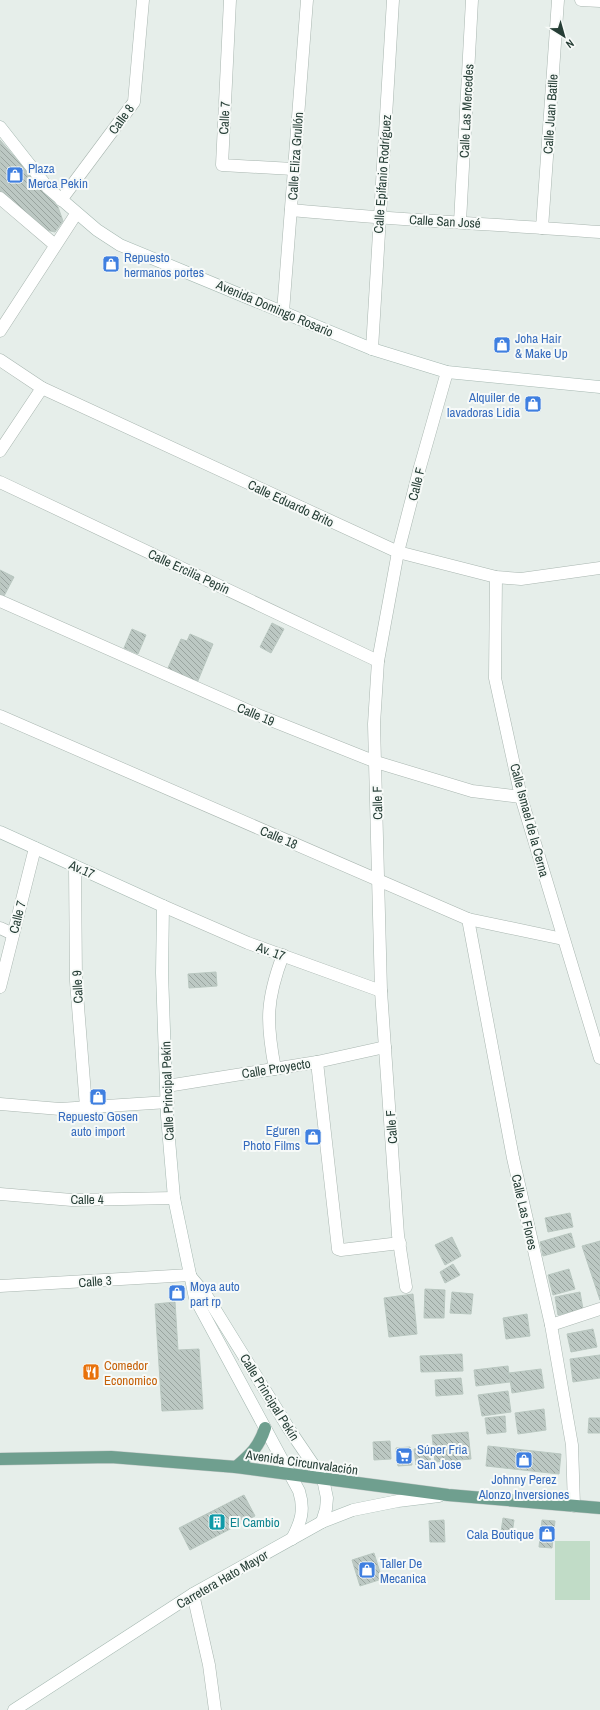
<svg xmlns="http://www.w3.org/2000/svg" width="600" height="1710" font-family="'Archivo Narrow',sans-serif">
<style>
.green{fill:#c1dcc7}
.building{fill:url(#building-back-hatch);stroke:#b9c7c0}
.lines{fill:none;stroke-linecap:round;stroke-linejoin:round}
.street-casing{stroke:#a9b6b0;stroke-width:13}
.secondary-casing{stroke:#a5b8b1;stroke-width:13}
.primary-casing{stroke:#c2c9c7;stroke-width:13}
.street{stroke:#fff;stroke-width:12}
.secondary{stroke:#fff;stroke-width:12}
.primary{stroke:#6f9f8f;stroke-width:12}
.labels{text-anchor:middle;stroke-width:4;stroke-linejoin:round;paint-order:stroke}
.street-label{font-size:13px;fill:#263e36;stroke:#f7faf8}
.shop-label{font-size:13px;fill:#366cbe;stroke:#f7faf8;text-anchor:start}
.food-label{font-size:13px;fill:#c56008;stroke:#f7faf8;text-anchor:start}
.culture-label{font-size:13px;fill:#0d838f;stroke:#f7faf8;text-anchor:start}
</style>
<defs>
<pattern id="building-back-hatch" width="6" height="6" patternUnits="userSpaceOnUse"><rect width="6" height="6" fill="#bcc8c3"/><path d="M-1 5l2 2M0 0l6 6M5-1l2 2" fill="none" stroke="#99a49f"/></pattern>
</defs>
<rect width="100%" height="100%" fill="#e6eeea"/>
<rect class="green" x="555" y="1541" width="35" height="59"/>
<g class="building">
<path d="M 0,140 L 58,207 L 63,221 L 55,232 L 46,230 L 0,192 Z"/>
<path d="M 0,570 L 14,577 L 4,596 L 0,594 Z"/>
<path d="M 272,623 L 284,629 L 271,653 L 260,647 Z"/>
<path d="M 132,629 L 146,635 L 138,654 L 124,648 Z"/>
<path d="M 190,634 L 213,644 L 197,683 L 167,670 L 181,639 L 187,641 Z"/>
<path d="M 216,972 L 217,986 L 189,988 L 188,974 Z"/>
<path d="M 570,1213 L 573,1227 L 548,1232 L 545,1218 Z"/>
<path d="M 571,1233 L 575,1247 L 543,1256 L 540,1242 Z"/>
<path d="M 452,1237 L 461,1256 L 445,1265 L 435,1245 Z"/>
<path d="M 600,1241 L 600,1300 L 582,1246 Z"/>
<path d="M 453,1264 L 460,1275 L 445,1283 L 440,1272 Z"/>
<path d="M 569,1269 L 575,1289 L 553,1295 L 548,1275 Z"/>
<path d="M 425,1289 L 445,1290 L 444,1318 L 424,1318 Z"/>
<path d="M 452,1292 L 473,1294 L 471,1314 L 450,1313 Z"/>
<path d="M 580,1292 L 583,1309 L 558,1315 L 555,1297 Z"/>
<path d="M 413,1294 L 417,1334 L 389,1337 L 384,1298 Z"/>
<path d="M 175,1302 L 178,1350 L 199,1349 L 203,1409 L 162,1411 L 155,1304 Z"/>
<path d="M 527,1314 L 530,1336 L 506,1339 L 503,1318 Z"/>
<path d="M 593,1329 L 597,1347 L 571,1352 L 567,1334 Z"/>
<path d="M 462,1354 L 463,1371 L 421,1372 L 420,1356 Z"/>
<path d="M 600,1355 L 600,1378 L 573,1382 L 570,1359 Z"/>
<path d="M 508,1366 L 510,1382 L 476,1386 L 474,1370 Z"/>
<path d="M 541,1369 L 544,1388 L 512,1393 L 509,1373 Z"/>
<path d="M 461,1378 L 463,1394 L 436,1396 L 435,1380 Z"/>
<path d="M 508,1391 L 511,1412 L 482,1416 L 478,1395 Z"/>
<path d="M 544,1409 L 546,1430 L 518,1434 L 515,1413 Z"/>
<path d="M 505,1416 L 506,1432 L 487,1434 L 485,1418 Z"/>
<path d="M 589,1418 L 600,1418 L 600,1433 L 588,1433 Z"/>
<path d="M 468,1432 L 471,1459 L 435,1462 L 432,1435 Z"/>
<path d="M 390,1441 L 391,1459 L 374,1460 L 373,1442 Z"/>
<path d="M 488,1446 L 561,1454 L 559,1474 L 486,1466 Z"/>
<path d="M 410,1447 L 412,1465 L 398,1466 L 396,1448 Z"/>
<path d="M 428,1447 L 431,1463 L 416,1465 L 414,1449 Z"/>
<path d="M 244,1495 L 255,1516 L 190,1550 L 179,1528 Z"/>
<path d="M 503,1518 L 514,1520 L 512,1534 L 501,1532 Z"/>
<path d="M 444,1520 L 445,1542 L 430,1542 L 429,1521 Z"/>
<path d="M 542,1520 L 555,1521 L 552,1548 L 539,1547 Z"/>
<path d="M 374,1553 L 382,1579 L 360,1586 L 352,1560 Z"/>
</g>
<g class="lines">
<g class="street-casing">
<g id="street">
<path d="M 230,0 L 222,165 L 293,169"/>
<path d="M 581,0 L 600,1"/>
<path d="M 0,198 L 55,245"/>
<path d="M 61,200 L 134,102 L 143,0"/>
<path d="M 291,210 C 394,220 497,224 600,232"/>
<path d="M 460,222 L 472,0"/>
<path d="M 542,228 L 558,0"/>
<path d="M 283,312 L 307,0"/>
<path d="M 0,331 L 76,214"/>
<path d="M 372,349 L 393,0"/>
<path d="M 0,360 L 42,388 L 398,552 L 496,577 L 521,579 L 600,568"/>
<path d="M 0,451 L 42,388"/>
<path d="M 0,482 L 378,661"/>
<path d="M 496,577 L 495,678 L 521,797 L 600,1058"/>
<path d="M 0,601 L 258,715 L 376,762 L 472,791 L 521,797"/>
<path d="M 0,716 L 468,919 L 563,939"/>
<path d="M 75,866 L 76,981 L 86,1107"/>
<path d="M 163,906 L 248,943 L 381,991"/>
<path d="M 468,919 L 513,1158 L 551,1325 L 572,1445 L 574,1506"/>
<path d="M 0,928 L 13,934"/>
<path d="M 0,987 L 35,848"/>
<path d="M 317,1062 L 338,1249 L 341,1250 L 400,1243"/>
<path d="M 275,1069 C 266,1022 266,1000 283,955"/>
<path d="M 167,1086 L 317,1062 L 385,1047"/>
<path d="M 0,1104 L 60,1109 L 168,1102"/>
<path d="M 0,1194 L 72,1200 L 174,1198"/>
<path d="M 0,1286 L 190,1275"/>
<path d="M 406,1287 L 398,1235 L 381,991 L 374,724 L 378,661 L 398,552 L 420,467 L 447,372"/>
<path d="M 551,1325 L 600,1309"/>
<path d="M 193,1594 L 209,1665 L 215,1710"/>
</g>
</g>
<g class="secondary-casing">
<g id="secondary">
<path d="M 0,127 L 48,188 L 97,230 L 120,245 L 372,349 L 447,372 L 600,387"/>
<path d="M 0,832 L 163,906 L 162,973 L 167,1116 L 174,1198 L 195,1298 L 299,1491 C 305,1510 301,1522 292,1539"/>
<path d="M 190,1276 L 206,1295 L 289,1429 L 323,1479 L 327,1498 L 326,1509 L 322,1522"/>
<path d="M 14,1710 L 193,1594 L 322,1522 L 353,1510 L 398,1501 L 439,1496"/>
</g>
</g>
<g class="primary-casing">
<g id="primary">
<path d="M 0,1459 L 111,1457 L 236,1467 L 448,1495 L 600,1508"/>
<path d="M 236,1467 C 251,1454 259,1447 265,1428"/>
</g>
</g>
<use href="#street" class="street"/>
<use href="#secondary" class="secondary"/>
<use href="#primary" class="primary"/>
</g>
<defs>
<g id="shop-square" transform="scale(0.9)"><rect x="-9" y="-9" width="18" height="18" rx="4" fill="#3f7fe0" stroke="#f7faf8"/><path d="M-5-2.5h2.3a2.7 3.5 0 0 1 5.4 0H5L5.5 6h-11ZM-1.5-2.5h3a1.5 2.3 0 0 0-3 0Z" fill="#fff"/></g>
<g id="restaurant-square" transform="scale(0.9)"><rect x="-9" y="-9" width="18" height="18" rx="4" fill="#e8710a" stroke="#f7faf8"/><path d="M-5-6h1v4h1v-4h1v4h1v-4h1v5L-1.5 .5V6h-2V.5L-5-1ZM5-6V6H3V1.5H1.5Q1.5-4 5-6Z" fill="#fff"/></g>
<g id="supermarket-square" transform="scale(0.9)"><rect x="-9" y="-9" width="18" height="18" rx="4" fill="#3f7fe0" stroke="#f7faf8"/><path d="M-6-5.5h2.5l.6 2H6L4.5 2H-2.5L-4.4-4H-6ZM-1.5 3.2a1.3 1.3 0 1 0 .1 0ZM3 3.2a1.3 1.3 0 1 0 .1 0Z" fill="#fff"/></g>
<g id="building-square" transform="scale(0.9)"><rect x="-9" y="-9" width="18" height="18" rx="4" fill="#0f9aa8" stroke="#f7faf8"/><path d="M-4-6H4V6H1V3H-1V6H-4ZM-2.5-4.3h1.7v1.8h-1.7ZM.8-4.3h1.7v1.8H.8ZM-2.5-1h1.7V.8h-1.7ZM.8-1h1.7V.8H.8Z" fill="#fff"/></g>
</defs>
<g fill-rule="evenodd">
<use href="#shop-square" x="15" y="175"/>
<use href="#shop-square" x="111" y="264"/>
<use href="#shop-square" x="502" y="345"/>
<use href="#shop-square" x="533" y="404"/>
<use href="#shop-square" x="98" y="1097"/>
<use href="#shop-square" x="313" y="1137"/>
<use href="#shop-square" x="177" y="1293"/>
<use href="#restaurant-square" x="91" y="1372"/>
<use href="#supermarket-square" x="404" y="1456"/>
<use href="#shop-square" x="524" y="1460"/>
<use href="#building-square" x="217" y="1522"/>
<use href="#shop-square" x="547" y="1534"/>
<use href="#shop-square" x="367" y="1570"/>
</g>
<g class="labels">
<g class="street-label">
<text transform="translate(466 111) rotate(-87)" y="5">Calle Las Mercedes</text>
<text transform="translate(550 114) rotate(-86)" y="5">Calle Juan Batlle</text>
<text transform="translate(224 118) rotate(-87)" y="5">Calle 7</text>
<text transform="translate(121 119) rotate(-54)" y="5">Calle 8</text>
<text transform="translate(295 156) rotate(-86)" y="5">Calle Eliza Grullón</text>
<text transform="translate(382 174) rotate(-86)" y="5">Calle Epifanio Rodríguez</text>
<text transform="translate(445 221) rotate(3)" y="5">Calle San José</text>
<text transform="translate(275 308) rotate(23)" y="5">Avenida Domingo Rosario</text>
<text transform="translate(416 484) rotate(-76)" y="5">Calle F</text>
<text transform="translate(291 503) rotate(25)" y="5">Calle Eduardo Brito</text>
<text transform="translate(189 571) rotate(25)" y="5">Calle Ercilia Pepín</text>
<text transform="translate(256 714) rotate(23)" y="5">Calle 19</text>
<text transform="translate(377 803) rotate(-91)" y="5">Calle F</text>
<text transform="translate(530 820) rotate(75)" y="5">Calle Ismael de la Cerna</text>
<text transform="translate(279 837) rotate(23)" y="5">Calle 18</text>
<text transform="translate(82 869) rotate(24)" y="5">Av.17</text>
<text transform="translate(17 917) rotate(-76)" y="5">Calle 7</text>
<text transform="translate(271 951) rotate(20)" y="5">Av. 17</text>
<text transform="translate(77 987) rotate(-93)" y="5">Calle 9</text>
<text transform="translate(276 1068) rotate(-9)" y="5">Calle Proyecto</text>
<text transform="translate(167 1091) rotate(-92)" y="5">Calle Principal Pekín</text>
<text transform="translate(391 1127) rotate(-94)" y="5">Calle F</text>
<text x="87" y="1204">Calle 4</text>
<text transform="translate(525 1212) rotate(77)" y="5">Calle Las Flores</text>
<text transform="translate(95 1281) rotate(-4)" y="5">Calle 3</text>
<text transform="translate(270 1397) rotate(58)" y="5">Calle Principal Pekín</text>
<text transform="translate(302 1462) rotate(8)" y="5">Avenida Circunvalación</text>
<text transform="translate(222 1579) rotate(-30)" y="5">Carretera Hato Mayor</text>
</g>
<g class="shop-label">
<text x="28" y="173">Plaza<tspan x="28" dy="15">Merca Pekin</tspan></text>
<text x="124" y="262">Repuesto<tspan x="124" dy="15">hermanos portes</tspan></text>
<text x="515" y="343">Joha Hair<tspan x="515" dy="15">&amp; Make Up</tspan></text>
<text x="520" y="402" text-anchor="end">Alquiler de<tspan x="520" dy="15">lavadoras Lidia</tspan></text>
<text x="98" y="1121" text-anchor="middle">Repuesto Gosen<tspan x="98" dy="15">auto import</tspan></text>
<text x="300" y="1135" text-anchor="end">Eguren<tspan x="300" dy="15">Photo Films</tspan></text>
<text x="190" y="1291">Moya auto<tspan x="190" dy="15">part rp</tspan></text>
<text x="417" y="1454">Súper Fria<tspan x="417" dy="15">San Jose</tspan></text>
<text x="524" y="1484" text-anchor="middle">Johnny Perez<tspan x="524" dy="15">Alonzo Inversiones</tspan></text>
<text x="534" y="1539" text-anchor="end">Cala Boutique</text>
<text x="380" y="1568">Taller De<tspan x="380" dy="15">Mecanica</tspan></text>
</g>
<g class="food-label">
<text x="104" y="1370">Comedor<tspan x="104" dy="15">Economico</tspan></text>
</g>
<g class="culture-label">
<text x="230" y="1527">El Cambio</text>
</g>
</g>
<g transform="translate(564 36) rotate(143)" stroke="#f7faf8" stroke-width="3" paint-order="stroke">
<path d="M0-3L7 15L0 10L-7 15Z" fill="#263e36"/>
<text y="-6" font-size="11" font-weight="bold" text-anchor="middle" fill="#263e36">N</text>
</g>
</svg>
